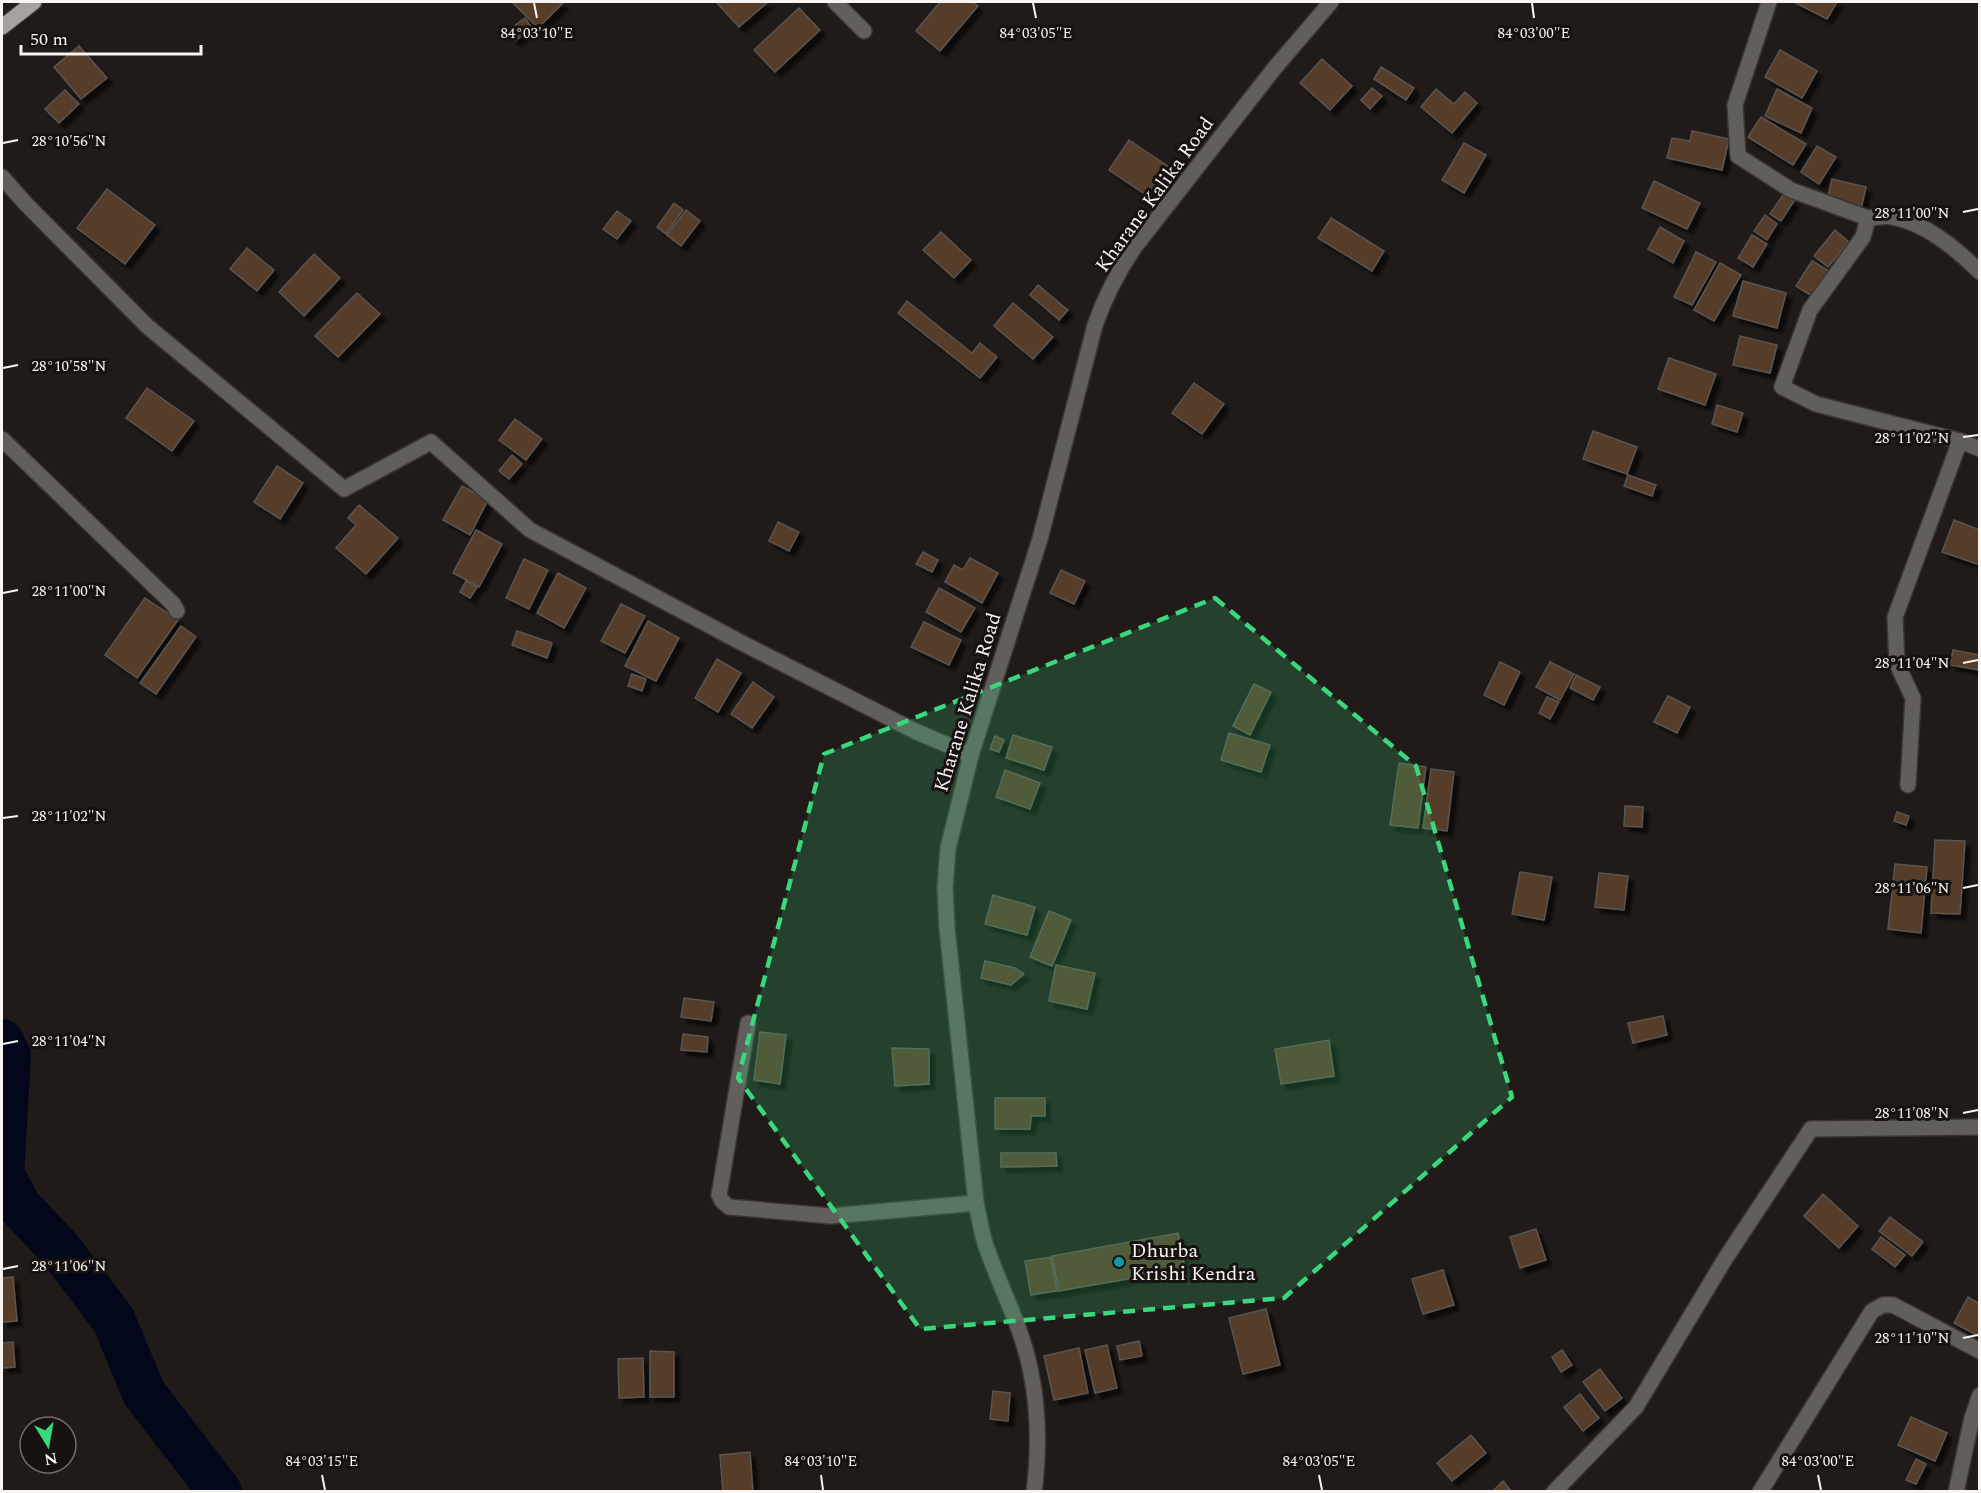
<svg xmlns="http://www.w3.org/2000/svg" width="1981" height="1493" font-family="Spectral,serif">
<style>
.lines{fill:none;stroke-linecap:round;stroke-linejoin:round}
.river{stroke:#02071a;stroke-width:44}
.building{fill:#543c2c;stroke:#5a5450;stroke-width:1.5;filter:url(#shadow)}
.minor-casing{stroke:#3a3532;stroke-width:18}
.major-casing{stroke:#3a3532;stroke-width:18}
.minor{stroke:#605f5c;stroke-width:15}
.major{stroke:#a6a29d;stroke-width:15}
.marked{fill:#3ad77f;fill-opacity:0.2;stroke:#3ad77f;stroke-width:4.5;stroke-dasharray:12 8;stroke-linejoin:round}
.ticks{fill:none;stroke:#f8f4f2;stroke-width:2}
.culture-dot{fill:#0f9aa8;stroke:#17120f;stroke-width:2}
.labels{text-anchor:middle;stroke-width:6;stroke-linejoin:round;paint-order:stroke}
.street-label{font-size:20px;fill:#f8f4f2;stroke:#17120f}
.poi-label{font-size:20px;fill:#f8f4f2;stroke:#17120f;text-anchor:start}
.ticks-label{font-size:15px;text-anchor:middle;fill:#f8f4f2;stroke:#17120f;stroke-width:6;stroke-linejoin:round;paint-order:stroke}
</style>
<defs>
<filter id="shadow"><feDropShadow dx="5.5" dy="5.5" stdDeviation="1.5" flood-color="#0009"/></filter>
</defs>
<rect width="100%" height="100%" fill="#201b18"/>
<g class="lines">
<path class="river" d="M 2,1041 L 9,1056 L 2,1174 L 20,1207 L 60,1249 L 113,1319 L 144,1393 L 220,1492"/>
</g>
<g class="building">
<path d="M 512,2 L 561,2 L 563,3 L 538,28 Z"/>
<path d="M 716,2 L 768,2 L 739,27 Z"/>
<path d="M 940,2 L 972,2 L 978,6 L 940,51 L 916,31 Z"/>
<path d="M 1794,2 L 1837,2 L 1827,19 Z"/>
<path d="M 799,8 L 820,30 L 775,72 L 754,50 Z"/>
<path d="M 525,18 L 532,28 L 515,41 L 507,31 Z"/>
<path d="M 79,46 L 107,78 L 81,99 L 54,67 Z"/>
<path d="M 1780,50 L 1817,71 L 1802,98 L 1765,77 Z"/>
<path d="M 1322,59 L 1352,86 L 1330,110 L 1300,83 Z"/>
<path d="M 1381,67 L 1414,88 L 1406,100 L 1374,79 Z"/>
<path d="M 1372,88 L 1382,96 L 1370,109 L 1361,100 Z"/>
<path d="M 1436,89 L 1454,104 L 1465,92 L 1477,103 L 1452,133 L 1421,107 Z"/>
<path d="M 1777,89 L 1812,108 L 1801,133 L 1765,116 Z"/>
<path d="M 65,90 L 79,104 L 59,123 L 45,109 Z"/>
<path d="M 1761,117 L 1806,144 L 1793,165 L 1748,137 Z"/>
<path d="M 1692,131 L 1729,139 L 1722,170 L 1667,158 L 1672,138 L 1690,141 Z"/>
<path d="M 1129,140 L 1169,167 L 1149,197 L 1109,170 Z"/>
<path d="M 1464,143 L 1486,155 L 1464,193 L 1442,180 Z"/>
<path d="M 1817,146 L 1836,157 L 1819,184 L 1801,172 Z"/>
<path d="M 1832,179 L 1866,187 L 1861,209 L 1827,201 Z"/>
<path d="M 1654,181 L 1700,203 L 1687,229 L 1642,208 Z"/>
<path d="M 107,189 L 155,225 L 125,264 L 77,228 Z"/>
<path d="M 1783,195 L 1794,201 L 1781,221 L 1770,214 Z"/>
<path d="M 674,203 L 683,210 L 666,234 L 657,227 Z"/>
<path d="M 686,210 L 700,221 L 681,246 L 667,235 Z"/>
<path d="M 617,211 L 631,221 L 617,239 L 603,229 Z"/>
<path d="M 1765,215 L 1777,224 L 1767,240 L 1754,231 Z"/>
<path d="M 1331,218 L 1384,251 L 1372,271 L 1318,238 Z"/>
<path d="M 1660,227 L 1684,241 L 1673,263 L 1648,249 Z"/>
<path d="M 1835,230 L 1849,242 L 1828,267 L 1814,256 Z"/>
<path d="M 941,232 L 971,260 L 954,278 L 923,250 Z"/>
<path d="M 1752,235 L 1767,244 L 1753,267 L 1738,258 Z"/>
<path d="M 247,248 L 274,270 L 257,291 L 230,269 Z"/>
<path d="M 1696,252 L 1716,262 L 1692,305 L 1674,297 Z"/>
<path d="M 314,254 L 340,278 L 304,316 L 279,292 Z"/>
<path d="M 1812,261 L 1831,272 L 1815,298 L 1796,286 Z"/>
<path d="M 1720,263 L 1741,275 L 1714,321 L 1694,310 Z"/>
<path d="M 1743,281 L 1786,293 L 1777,328 L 1733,316 Z"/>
<path d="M 1038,285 L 1068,310 L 1059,320 L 1030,295 Z"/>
<path d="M 357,293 L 380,314 L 338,357 L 315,336 Z"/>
<path d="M 907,301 L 972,353 L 980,343 L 997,357 L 980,378 L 898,313 Z"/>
<path d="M 1013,303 L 1053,337 L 1033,359 L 994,326 Z"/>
<path d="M 1740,336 L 1777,345 L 1770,373 L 1733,365 Z"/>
<path d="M 1669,358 L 1716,374 L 1705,405 L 1658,389 Z"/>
<path d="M 1194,383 L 1224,404 L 1202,434 L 1172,413 Z"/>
<path d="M 147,388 L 194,421 L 172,451 L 126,418 Z"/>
<path d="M 1717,405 L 1743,413 L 1737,432 L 1712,424 Z"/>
<path d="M 515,419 L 542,439 L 526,460 L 499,440 Z"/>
<path d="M 1593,431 L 1637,447 L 1627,474 L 1583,459 Z"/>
<path d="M 512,455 L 522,464 L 509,479 L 499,471 Z"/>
<path d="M 277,466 L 303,483 L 280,519 L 254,502 Z"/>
<path d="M 1628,475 L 1656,485 L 1652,496 L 1624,486 Z"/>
<path d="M 462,486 L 488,500 L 470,535 L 443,520 Z"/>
<path d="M 359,505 L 398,538 L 366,574 L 336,548 L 356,525 L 348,518 Z"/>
<path d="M 1954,520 L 1980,530 L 1980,565 L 1942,552 Z"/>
<path d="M 778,522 L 799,532 L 789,551 L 769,541 Z"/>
<path d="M 476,530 L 502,544 L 479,587 L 453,573 Z"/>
<path d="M 923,552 L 938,560 L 932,572 L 916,564 Z"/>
<path d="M 970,558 L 998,573 L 982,603 L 945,582 L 954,565 L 963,570 Z"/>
<path d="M 524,559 L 548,570 L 529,609 L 506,598 Z"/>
<path d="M 1061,570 L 1085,581 L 1074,604 L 1050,593 Z"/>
<path d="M 558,573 L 586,588 L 564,628 L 537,613 Z"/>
<path d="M 466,581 L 477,587 L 470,598 L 460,592 Z"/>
<path d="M 939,588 L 975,608 L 961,632 L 926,612 Z"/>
<path d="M 145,598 L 178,620 L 137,678 L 105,655 Z"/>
<path d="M 621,604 L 645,616 L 625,653 L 601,641 Z"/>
<path d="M 648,621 L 679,638 L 656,681 L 625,666 Z"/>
<path d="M 924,622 L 961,640 L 949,665 L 911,647 Z"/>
<path d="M 181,626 L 196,637 L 156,694 L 140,683 Z"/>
<path d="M 517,631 L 552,643 L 547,658 L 512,645 Z"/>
<path d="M 1953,650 L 1980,655 L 1980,670 L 1950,665 Z"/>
<path d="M 717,659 L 741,673 L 718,712 L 695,698 Z"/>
<path d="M 1500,662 L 1520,672 L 1504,705 L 1484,695 Z"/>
<path d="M 1550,662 L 1574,674 L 1560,700 L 1536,687 Z"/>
<path d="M 632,674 L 646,679 L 642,691 L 628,686 Z"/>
<path d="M 1576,675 L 1600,687 L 1593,700 L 1570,688 Z"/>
<path d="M 753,682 L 774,697 L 752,728 L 731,714 Z"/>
<path d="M 1254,684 L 1271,692 L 1250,735 L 1233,726 Z"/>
<path d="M 1668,696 L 1690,707 L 1677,733 L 1654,722 Z"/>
<path d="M 1547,697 L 1559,702 L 1550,719 L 1539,713 Z"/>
<path d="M 1229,733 L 1270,745 L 1261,772 L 1221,760 Z"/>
<path d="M 1013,735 L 1052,747 L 1044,770 L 1006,758 Z"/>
<path d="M 995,736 L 1004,740 L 999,752 L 990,749 Z"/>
<path d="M 1399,763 L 1426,767 L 1418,828 L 1390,825 Z"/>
<path d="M 1431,769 L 1454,772 L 1447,831 L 1423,828 Z"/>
<path d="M 1005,770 L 1040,783 L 1030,809 L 996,797 Z"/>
<path d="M 1625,806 L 1643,807 L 1642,827 L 1624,826 Z"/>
<path d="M 1897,812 L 1909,816 L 1906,825 L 1894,821 Z"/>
<path d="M 1935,840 L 1965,841 L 1960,914 L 1931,913 Z"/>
<path d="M 1895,864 L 1927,867 L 1921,933 L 1888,929 Z"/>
<path d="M 1520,872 L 1552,877 L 1544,920 L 1512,914 Z"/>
<path d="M 1599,873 L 1628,876 L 1624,910 L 1595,907 Z"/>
<path d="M 993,895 L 1035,907 L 1027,935 L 985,924 Z"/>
<path d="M 1049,911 L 1071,920 L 1052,966 L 1030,957 Z"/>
<path d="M 985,961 L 1015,968 L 1024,974 L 1011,985 L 981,978 Z"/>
<path d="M 1056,965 L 1095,973 L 1087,1009 L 1049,1001 Z"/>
<path d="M 684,998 L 714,1002 L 711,1021 L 681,1017 Z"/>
<path d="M 1663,1016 L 1667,1035 L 1633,1043 L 1628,1023 Z"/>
<path d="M 760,1032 L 786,1035 L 780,1084 L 754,1080 Z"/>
<path d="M 683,1034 L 708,1037 L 707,1052 L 681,1050 Z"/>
<path d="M 1329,1040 L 1334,1076 L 1281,1084 L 1275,1049 Z"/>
<path d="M 892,1048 L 929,1049 L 929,1084 L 895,1086 Z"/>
<path d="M 995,1098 L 1045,1098 L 1045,1116 L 1031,1116 L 1030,1129 L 995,1129 Z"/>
<path d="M 1001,1153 L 1056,1153 L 1057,1166 L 1001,1167 Z"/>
<path d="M 1823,1194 L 1858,1226 L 1839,1248 L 1804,1216 Z"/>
<path d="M 1890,1217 L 1923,1242 L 1912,1256 L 1879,1231 Z"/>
<path d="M 1536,1229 L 1546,1260 L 1520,1268 L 1510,1237 Z"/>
<path d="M 1178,1233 L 1185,1269 L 1059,1291 L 1052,1256 Z"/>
<path d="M 1881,1237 L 1905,1255 L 1895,1267 L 1872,1249 Z"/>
<path d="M 1051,1257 L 1057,1291 L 1031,1295 L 1025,1261 Z"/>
<path d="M 1443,1270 L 1454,1305 L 1423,1314 L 1412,1279 Z"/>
<path d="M 13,1277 L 17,1321 L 2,1322 L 2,1278 Z"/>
<path d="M 1968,1297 L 1980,1304 L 1980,1337 L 1954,1323 Z"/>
<path d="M 1266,1309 L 1280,1365 L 1243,1374 L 1229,1318 Z"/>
<path d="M 1139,1341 L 1142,1356 L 1120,1360 L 1117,1346 Z"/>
<path d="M 13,1342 L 15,1367 L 2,1368 L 2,1343 Z"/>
<path d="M 1107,1345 L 1117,1388 L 1095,1393 L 1085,1350 Z"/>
<path d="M 1079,1348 L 1088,1393 L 1054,1400 L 1044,1356 Z"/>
<path d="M 1562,1350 L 1572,1365 L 1561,1372 L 1552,1357 Z"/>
<path d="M 650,1351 L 674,1352 L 674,1397 L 650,1397 Z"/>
<path d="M 643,1358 L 644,1397 L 619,1398 L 618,1359 Z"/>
<path d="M 1600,1369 L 1622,1398 L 1605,1411 L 1583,1382 Z"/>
<path d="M 993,1391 L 1010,1393 L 1008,1421 L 990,1419 Z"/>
<path d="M 1580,1394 L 1599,1418 L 1583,1431 L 1564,1407 Z"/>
<path d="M 1911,1417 L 1947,1433 L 1935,1461 L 1898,1445 Z"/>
<path d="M 1471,1435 L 1486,1453 L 1452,1481 L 1437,1463 Z"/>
<path d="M 750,1452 L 753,1492 L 723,1492 L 720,1455 Z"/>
<path d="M 1916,1459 L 1926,1464 L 1916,1484 L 1906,1480 Z"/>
<path d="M 1503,1481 L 1512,1492 L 1492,1492 Z"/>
</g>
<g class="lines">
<g class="minor-casing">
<g id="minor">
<path d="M 835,2 L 864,31"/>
<path d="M 1769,2 L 1735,105 L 1738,156 L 1791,190 L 1868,218 L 1863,237 L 1810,310 L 1782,387 L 1816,404 L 1960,441 L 1895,617 L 1897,664 L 1913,698 L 1908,785"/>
<path d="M 2,177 L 25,203 L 147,326 L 344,489 L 431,442 L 530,530 L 744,644 L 917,732 L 971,755"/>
<path d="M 1868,218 C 1875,218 1884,215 1892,217 C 1926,223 1955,248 1980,272"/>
<path d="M 2,439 L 173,604 L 177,611"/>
<path d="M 1960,441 L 1980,449"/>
<path d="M 748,1023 L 719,1195 L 722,1201 L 729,1207 L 831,1216 L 976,1203"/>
<path d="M 1034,1492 C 1039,1452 1039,1412 1031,1373 C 1023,1328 999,1286 985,1243 C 981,1230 979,1216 976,1203 L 947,928 L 945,887 L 948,848 L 971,755 L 1040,539 L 1095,325 C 1105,297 1117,273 1134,248 L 1273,70 L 1331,2"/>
<path d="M 1554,1492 L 1636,1407 L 1725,1259 L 1811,1129 L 1980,1127"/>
<path d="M 1760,1492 L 1872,1311 L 1883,1305 L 1893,1305 L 1980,1351"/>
<path d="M 1956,1492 L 1972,1418 L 1980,1395"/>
</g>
</g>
<g class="major-casing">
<path id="major" d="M 2,27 L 34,2"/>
</g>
<use href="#minor" class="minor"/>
<use href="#major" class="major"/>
</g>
<path class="marked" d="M 1215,598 L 1416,766 L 1512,1097 L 1284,1298 L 920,1329 L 738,1078 L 824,754 Z"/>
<path class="ticks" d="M 534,3 L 537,18M 1033,3 L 1036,18M 1532,3 L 1534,18M 3,143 L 18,140M 1963,212 L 1978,209M 3,368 L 18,365M 1963,437 L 1978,435M 3,593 L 18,590M 1963,663 L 1978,660M 3,818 L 18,816M 1963,888 L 1978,885M 3,1044 L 18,1041M 1963,1113 L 1978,1110M 3,1269 L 18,1266M 1963,1338 L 1978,1335M 322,1475 L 325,1490M 821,1475 L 823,1490M 1319,1475 L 1322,1490M 1818,1475 L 1821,1490"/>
<circle class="culture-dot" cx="1119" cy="1262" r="6"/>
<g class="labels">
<g class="street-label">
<text transform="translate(1154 194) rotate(-54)" y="7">Kharane Kalika Road</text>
<text transform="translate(967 702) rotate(-73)" y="7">Kharane Kalika Road</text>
</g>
<g class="poi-label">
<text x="1131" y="1257">Dhurba<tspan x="1131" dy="23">Krishi Kendra</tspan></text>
</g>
</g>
<g class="ticks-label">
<text x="537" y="38">84°03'10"E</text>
<text x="1036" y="38">84°03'05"E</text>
<text x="1534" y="38">84°03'00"E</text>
<text x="69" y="146">28°10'56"N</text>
<text x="1912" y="218">28°11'00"N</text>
<text x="69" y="371">28°10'58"N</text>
<text x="1912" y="443">28°11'02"N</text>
<text x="69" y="596">28°11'00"N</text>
<text x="1912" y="668">28°11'04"N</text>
<text x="69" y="821">28°11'02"N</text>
<text x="1912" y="893">28°11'06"N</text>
<text x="69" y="1046">28°11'04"N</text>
<text x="1912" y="1118">28°11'08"N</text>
<text x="69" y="1271">28°11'06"N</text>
<text x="1912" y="1343">28°11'10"N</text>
<text x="322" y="1466">84°03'15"E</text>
<text x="821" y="1466">84°03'10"E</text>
<text x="1319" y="1466">84°03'05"E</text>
<text x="1818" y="1466">84°03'00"E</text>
</g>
<rect width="1981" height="1493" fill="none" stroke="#f8f4f2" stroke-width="6"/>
<g transform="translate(48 1445) rotate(169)"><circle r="28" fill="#17120f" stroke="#716c6a" stroke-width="1.5"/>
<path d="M0-4.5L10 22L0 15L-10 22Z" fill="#3ad77f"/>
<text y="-9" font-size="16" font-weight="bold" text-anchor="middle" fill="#f8f4f2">N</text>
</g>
<path d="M21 45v9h180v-9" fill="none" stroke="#f8f4f2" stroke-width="3"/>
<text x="30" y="45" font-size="18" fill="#f8f4f2" stroke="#17120f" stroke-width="4.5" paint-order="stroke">50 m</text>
</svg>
